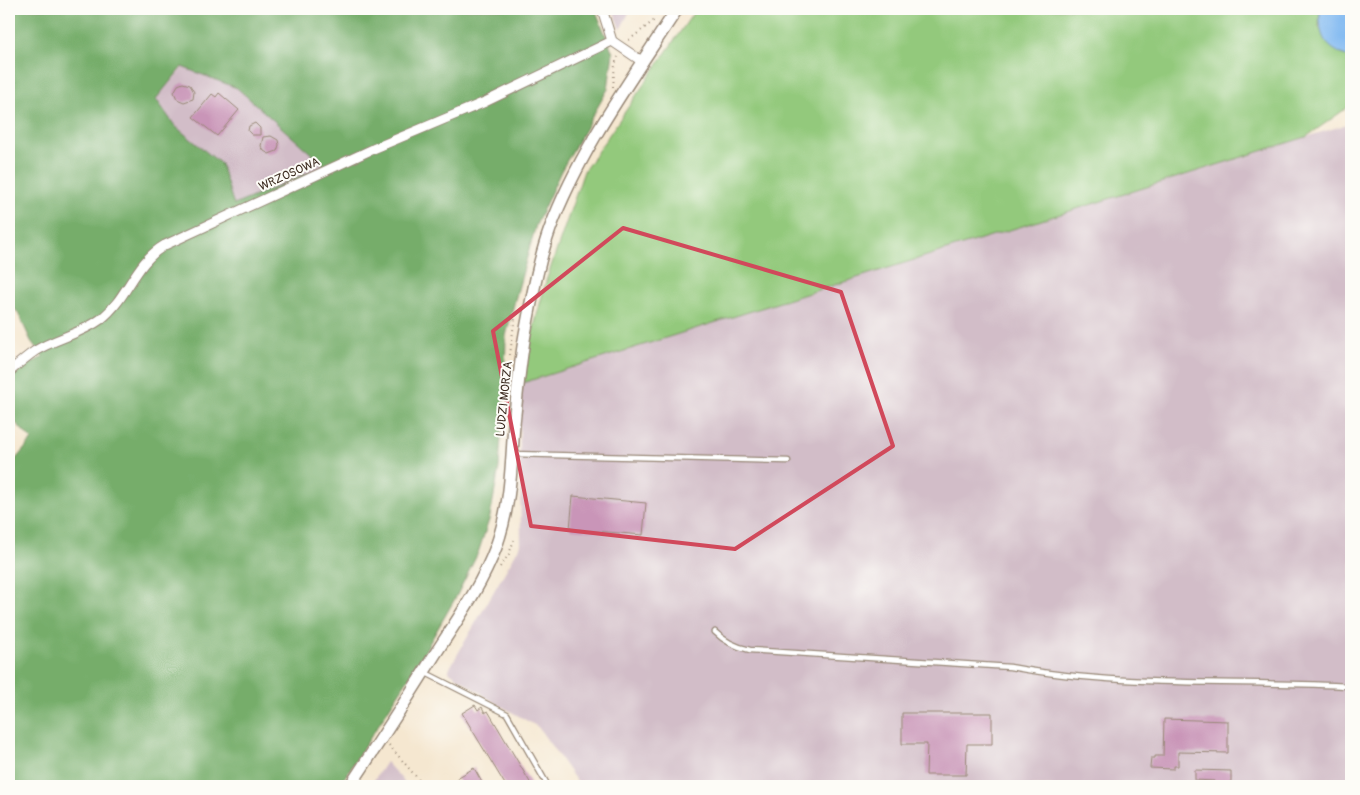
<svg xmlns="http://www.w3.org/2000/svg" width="1360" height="795" font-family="Pangolin,sans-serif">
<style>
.industrial{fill:#d2bdc8}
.green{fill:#93c97b;stroke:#677a4c}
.forest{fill:#76ad6b;stroke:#586c44;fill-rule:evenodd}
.water{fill:#81b9f1;stroke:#5e7288}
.building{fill:#c995b8}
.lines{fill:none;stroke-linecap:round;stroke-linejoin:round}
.service-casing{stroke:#988877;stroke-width:7}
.minor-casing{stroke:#988877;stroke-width:11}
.tertiary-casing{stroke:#988877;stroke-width:14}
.path{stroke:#988877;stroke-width:2;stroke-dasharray:1 4;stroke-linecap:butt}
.service{stroke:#fff;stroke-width:4.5}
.minor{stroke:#fff;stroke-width:9}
.tertiary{stroke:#fff;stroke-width:11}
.marked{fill:none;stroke:#d1495b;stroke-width:4;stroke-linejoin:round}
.labels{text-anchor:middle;stroke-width:4;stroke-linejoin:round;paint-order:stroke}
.street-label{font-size:12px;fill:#3b2a1e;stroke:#fdfcf7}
</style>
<rect width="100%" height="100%" fill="#fdfcf7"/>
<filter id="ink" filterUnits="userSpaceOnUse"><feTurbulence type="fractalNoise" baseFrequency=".02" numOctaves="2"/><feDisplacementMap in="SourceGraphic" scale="10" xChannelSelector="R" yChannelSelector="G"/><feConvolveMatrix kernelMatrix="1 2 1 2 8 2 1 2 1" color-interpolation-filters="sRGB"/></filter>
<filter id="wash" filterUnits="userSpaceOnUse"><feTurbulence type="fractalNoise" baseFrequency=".0096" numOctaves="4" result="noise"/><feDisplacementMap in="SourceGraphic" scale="20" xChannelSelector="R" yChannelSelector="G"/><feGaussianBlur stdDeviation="1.12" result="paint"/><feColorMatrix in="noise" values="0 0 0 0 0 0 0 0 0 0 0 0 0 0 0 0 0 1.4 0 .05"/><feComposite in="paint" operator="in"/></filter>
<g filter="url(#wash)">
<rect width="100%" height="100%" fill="#f5e7d0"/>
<g class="industrial">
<path d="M 613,9 L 631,9 L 620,30 Z"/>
<path d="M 183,67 L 237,88 L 325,166 L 234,205 L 221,164 L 175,126 L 156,99 Z"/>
<path d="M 1351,123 L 1351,786 L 580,786 L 538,727 L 494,702 L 448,671 L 521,544 L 519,384 Z"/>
<path d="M 386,762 L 408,786 L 370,786 Z"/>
</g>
<path class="green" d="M 696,9 L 1320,9 L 1319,28 L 1341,54 L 1351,58 L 1351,105 L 1306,137 L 519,384 L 546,281 L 584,171 Z"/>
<path class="forest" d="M 9,9 L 595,9 L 613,53 L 608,89 L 561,171 L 536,225 L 515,300 L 506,336 L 505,375 L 499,468 L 490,517 L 478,553 L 456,597 L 414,670 L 339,786 L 9,786 L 9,467 L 32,440 L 9,416 L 9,380 L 24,367 L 43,357 L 31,341 L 18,313 L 9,302 ZM 182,67 L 237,88 L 325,166 L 234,205 L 221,164 L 175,126 L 156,99 Z"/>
<path class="water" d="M 1320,9 L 1351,9 L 1351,58 C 1323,47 1319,37 1320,9 Z"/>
<g id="blocks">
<g class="building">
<path d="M 183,83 L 190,85 L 194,92 L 193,99 L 184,102 L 177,99 L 174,92 L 178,85 Z"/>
<path d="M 219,93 L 239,110 L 217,136 L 193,117 L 212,94 L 216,97 Z"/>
<path d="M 255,123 L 260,128 L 260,135 L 252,135 L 248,131 L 249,126 Z"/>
<path d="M 263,137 L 271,136 L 278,140 L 279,145 L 277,151 L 269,154 L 264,151 L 261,146 Z"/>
<path d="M 573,496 L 646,503 L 643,535 L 570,529 Z"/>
<path d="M 475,705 L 478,710 L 482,707 L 485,713 L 488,711 L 531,784 L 526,786 L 506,786 L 462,713 Z"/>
<path d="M 902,713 L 992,713 L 992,744 L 967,744 L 966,775 L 926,775 L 927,744 L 902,744 Z"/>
<path d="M 1164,719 L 1228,721 L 1228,753 L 1178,752 L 1178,766 L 1174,766 L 1174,769 L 1150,768 L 1151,758 L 1155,758 L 1155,756 L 1163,756 Z"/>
<path d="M 474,768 L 484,786 L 462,786 L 457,778 Z"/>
<path d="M 1195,770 L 1231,771 L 1231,786 L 1214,786 L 1214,781 L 1195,780 Z"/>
</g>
</g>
</g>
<g filter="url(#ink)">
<use href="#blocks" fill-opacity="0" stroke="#988877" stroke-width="1"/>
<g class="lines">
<g class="service-casing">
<g id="service">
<path d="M 513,454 L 788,461"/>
<path d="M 715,632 C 725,642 736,647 750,650 L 1010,667 C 1123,688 1238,680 1351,686"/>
<path d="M 424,672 L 507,714 L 548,786"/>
</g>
</g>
<g class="minor-casing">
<g id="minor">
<path d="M 602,9 L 612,41 L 643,62"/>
<path d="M 9,372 C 17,365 26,357 35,351 C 56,338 81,334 101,319 C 128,298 134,263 165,245 L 373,149 L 485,102 L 612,41"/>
</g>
</g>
<g class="tertiary-casing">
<path id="tertiary" d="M 350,786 C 378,744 405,702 432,659 C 455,623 481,587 496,547 C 511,505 511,467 514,424 C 517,394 520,363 525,334 C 532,298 538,262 550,229 C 580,149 631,80 677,9"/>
</g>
<g class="path">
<path d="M 629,40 L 656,19"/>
<path d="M 613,87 L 615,64 L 618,57"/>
<path d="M 510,355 L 514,323 L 517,311"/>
<path d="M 500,567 L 509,554 L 514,540"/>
<path d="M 389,745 L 424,786"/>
</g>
<use href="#service" class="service"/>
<use href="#minor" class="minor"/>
<use href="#tertiary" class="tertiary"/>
</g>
</g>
<path class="marked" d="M 623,228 L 841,292 L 893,446 L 735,549 L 531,526 L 493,331 Z"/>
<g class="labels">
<g class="street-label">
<text transform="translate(289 174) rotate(-24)" y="4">WRZOSOWA</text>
<text transform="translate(504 399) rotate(-84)" y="4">LUDZI MORZA</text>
</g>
</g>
<rect width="1360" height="795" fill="none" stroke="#fdfcf7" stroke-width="30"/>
</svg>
